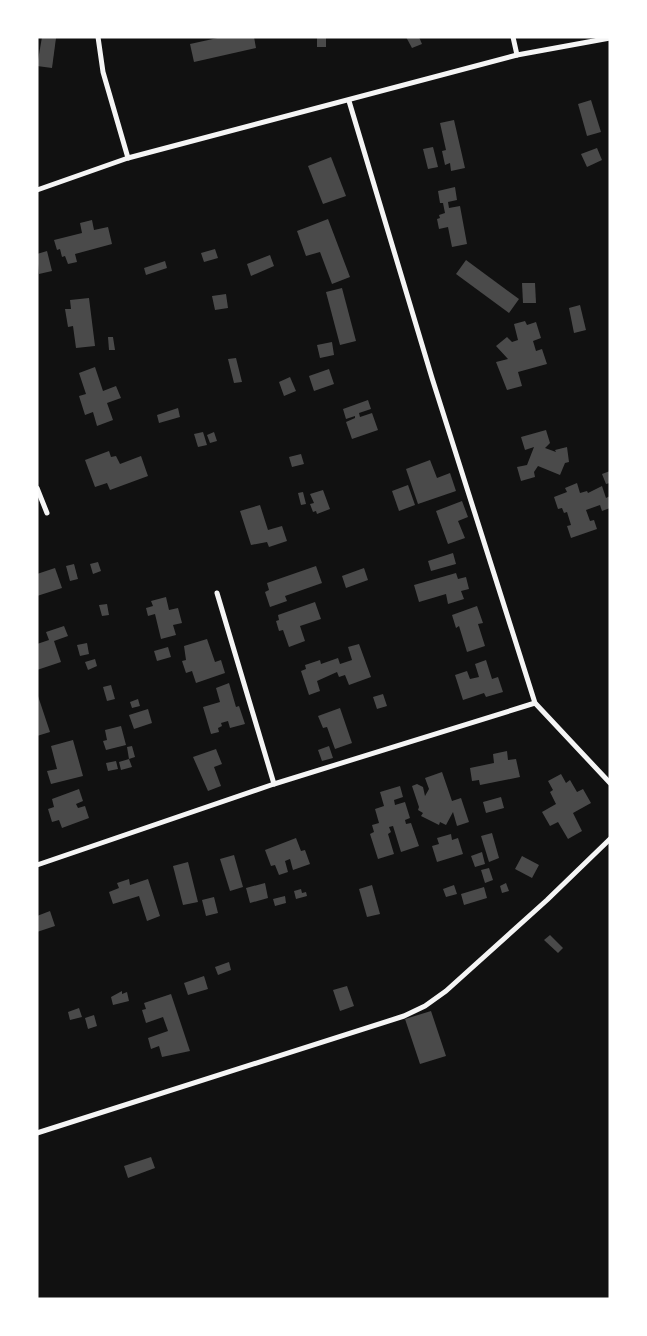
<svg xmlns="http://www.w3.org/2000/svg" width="647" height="1336" font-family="'Noto Serif',serif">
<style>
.building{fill:#4a4a4a}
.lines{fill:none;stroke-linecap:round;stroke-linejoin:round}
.minor{stroke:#f5f5f5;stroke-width:5}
</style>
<rect width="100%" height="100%" fill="#111"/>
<g class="building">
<path d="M 42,37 L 56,38 L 52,68 L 37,66 Z"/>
<path d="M 222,37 L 254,37 L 256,48 L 194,62 L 190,44 Z"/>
<rect x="317" y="37" width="9" height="10"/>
<path d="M 406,37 L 419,37 L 422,44 L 412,48 Z"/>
<path d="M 591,100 L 601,132 L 587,136 L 578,104 Z"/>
<path d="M 454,120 L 465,168 L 451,171 L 450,163 L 445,165 L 442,151 L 446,150 L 440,123 Z"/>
<path d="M 433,147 L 438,167 L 428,169 L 423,149 Z"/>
<path d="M 597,148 L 602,160 L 587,167 L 581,154 Z"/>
<path d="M 331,157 L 346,196 L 323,204 L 308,166 Z"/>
<path d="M 455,187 L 457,200 L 448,202 L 449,208 L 460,206 L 467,244 L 452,247 L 448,227 L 439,229 L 437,219 L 440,218 L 439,215 L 445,213 L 443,203 L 440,203 L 438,191 Z"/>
<path d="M 328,219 L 350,277 L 332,284 L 320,252 L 306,256 L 297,231 Z"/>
<path d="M 92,220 L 94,230 L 108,227 L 112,244 L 75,254 L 77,262 L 68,264 L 65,256 L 62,257 L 60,249 L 57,250 L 54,240 L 82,233 L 80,223 Z"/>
<path d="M 215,249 L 218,258 L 204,262 L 201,253 Z"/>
<path d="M 47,251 L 52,271 L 39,274 L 37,254 Z"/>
<path d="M 270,255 L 274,266 L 251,276 L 247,264 Z"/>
<path d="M 466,260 L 519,299 L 509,313 L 456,274 Z"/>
<path d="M 165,261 L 167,268 L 146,275 L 144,268 Z"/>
<path d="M 522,283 L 535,283 L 536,303 L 523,303 Z"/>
<path d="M 342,288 L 356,341 L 340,345 L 326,292 Z"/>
<path d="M 226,294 L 228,308 L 215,310 L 212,296 Z"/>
<path d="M 89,298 L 95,346 L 76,348 L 73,326 L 68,327 L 65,309 L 71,309 L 70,300 Z"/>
<path d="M 580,305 L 586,330 L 574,333 L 569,308 Z"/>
<path d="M 525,321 L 527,325 L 536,322 L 541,338 L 533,341 L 536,351 L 542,349 L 547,364 L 518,372 L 522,386 L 507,390 L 496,362 L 508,359 L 496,346 L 507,337 L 512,342 L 518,340 L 514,324 Z"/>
<path d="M 108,337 L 113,337 L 115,350 L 109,350 Z"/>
<path d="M 332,342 L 334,355 L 320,358 L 317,345 Z"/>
<path d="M 236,358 L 242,382 L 234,383 L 228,359 Z"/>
<path d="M 95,367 L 103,391 L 116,386 L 121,398 L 107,403 L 113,420 L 97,426 L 93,412 L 85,415 L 79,396 L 86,394 L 79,373 Z"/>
<path d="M 329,369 L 334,384 L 314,391 L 309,376 Z"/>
<path d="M 290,377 L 296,391 L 284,396 L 279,382 Z"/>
<path d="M 368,400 L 371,409 L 359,413 L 360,417 L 372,413 L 378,430 L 352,439 L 346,422 L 355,418 L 355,416 L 346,419 L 343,409 Z"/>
<path d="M 178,408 L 180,417 L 159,423 L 157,415 Z"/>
<path d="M 546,430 L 550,443 L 545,448 L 556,452 L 555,450 L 567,447 L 569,462 L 565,463 L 560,475 L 538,466 L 534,472 L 535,477 L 521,481 L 517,467 L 527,465 L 534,447 L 525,450 L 521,437 Z"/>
<path d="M 203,432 L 207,445 L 198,447 L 194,434 Z"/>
<path d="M 214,432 L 217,441 L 210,443 L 207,435 Z"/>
<path d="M 109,451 L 111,457 L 116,456 L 120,464 L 141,456 L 148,476 L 110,490 L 107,483 L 95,487 L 85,460 Z"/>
<path d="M 301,454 L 304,464 L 292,467 L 289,457 Z"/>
<path d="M 430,460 L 437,478 L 450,473 L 456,491 L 418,504 L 406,469 Z"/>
<path d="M 610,471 L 610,483 L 606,484 L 602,474 Z"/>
<path d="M 577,483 L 580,493 L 587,491 L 588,493 L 602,486 L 606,498 L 610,496 L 610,508 L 602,511 L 600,505 L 586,510 L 590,521 L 594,520 L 597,529 L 571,538 L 567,526 L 571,525 L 567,512 L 564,513 L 562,508 L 558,509 L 554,497 L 567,492 L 565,488 Z"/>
<path d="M 408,485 L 415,505 L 399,511 L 392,491 Z"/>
<path d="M 323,490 L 330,509 L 317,514 L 316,511 L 313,512 L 310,504 L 314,503 L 310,494 Z"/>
<path d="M 303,492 L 306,504 L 301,505 L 298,493 Z"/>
<path d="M 462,501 L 468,517 L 458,521 L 465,538 L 448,544 L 436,511 Z"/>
<path d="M 260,505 L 268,530 L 282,526 L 287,541 L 269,547 L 267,542 L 251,545 L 240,511 Z"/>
<path d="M 453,553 L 456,564 L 431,571 L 428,561 Z"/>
<path d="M 98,562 L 101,571 L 93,574 L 90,564 Z"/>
<path d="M 74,564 L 78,579 L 70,581 L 66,566 Z"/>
<path d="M 316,566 L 322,583 L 285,596 L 287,601 L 270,607 L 265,592 L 269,590 L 267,583 Z"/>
<path d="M 55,568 L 62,588 L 37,596 L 37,574 Z"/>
<path d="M 364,568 L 368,580 L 346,588 L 342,576 Z"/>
<path d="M 456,573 L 458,579 L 466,577 L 469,589 L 461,591 L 464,599 L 448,604 L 446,594 L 419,602 L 414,585 Z"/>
<path d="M 166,597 L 169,610 L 178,608 L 182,623 L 173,625 L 176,635 L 161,639 L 155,614 L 148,616 L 146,608 L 153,606 L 151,601 Z"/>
<path d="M 315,602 L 321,619 L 300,626 L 305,641 L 289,647 L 283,630 L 279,631 L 276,621 L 279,620 L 278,615 Z"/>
<path d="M 107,604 L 109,615 L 102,616 L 99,605 Z"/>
<path d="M 477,606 L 483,623 L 478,624 L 485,646 L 467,652 L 459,626 L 456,628 L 452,615 Z"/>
<path d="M 64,626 L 68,636 L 54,641 L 61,662 L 37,670 L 37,644 L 49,640 L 46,632 Z"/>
<path d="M 207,639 L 215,662 L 221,660 L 225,673 L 196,683 L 192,671 L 186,673 L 182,661 L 186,660 L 184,646 Z"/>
<path d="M 87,643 L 89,654 L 80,656 L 77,645 Z"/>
<path d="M 359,644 L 371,677 L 349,685 L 345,675 L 339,677 L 337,672 L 317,681 L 320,691 L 309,695 L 301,671 L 306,669 L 305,665 L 320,660 L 321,664 L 338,658 L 340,664 L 352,660 L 348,647 Z"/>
<path d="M 168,647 L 171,657 L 157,661 L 154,651 Z"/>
<path d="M 95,659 L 97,666 L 88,670 L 85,662 Z"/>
<path d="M 486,660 L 492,679 L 498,677 L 503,692 L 486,697 L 484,693 L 463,700 L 455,675 L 467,671 L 470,679 L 479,677 L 475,664 Z"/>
<path d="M 229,683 L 236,707 L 239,706 L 245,724 L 230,728 L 228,721 L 221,723 L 222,726 L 218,728 L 219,732 L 211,734 L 203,707 L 220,702 L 216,688 Z"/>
<path d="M 111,685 L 115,699 L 107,701 L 103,687 Z"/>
<path d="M 37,693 L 50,732 L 37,736 Z"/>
<path d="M 383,694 L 387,706 L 377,709 L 373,697 Z"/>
<path d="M 138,699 L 140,706 L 132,708 L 130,702 Z"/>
<path d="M 340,708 L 352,743 L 335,749 L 327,727 L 323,728 L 318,716 Z"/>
<path d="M 148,709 L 152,723 L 134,729 L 129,715 Z"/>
<path d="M 121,726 L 126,745 L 106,750 L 103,741 L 107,740 L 105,730 Z"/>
<path d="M 73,740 L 83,776 L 51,784 L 47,771 L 57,769 L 51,746 Z"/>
<path d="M 132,746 L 135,757 L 129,759 L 127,747 Z"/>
<path d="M 329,746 L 333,758 L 322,761 L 318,750 Z"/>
<path d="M 216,749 L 222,764 L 214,767 L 221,786 L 208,791 L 193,757 Z"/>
<path d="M 507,751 L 508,760 L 516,759 L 520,777 L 480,785 L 479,780 L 472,781 L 470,768 L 494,763 L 493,754 Z"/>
<path d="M 129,759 L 132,767 L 121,770 L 119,762 Z"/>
<path d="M 116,761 L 118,769 L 108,771 L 106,763 Z"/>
<path d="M 442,772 L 452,801 L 461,798 L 469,822 L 457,826 L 453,812 L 446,825 L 440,822 L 439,825 L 421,816 L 423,813 L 418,810 L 419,807 L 412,786 L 417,784 L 423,787 L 425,796 L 429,789 L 425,778 Z"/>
<path d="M 561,774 L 566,783 L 570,780 L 577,792 L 583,789 L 591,803 L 573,813 L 582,831 L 568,839 L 558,822 L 550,826 L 542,812 L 556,804 L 550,792 L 553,790 L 548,781 Z"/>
<path d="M 400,786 L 403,797 L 394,800 L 395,805 L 405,802 L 410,818 L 405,820 L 406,824 L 411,823 L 419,846 L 401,852 L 393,826 L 389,827 L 391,832 L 388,834 L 394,854 L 378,859 L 370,834 L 374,832 L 372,825 L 379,823 L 375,809 L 384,806 L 380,792 Z"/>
<path d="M 79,789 L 83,801 L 76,804 L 78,808 L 85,806 L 89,818 L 62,828 L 59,820 L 52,822 L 48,809 L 54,807 L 52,799 Z"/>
<path d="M 501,797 L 504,808 L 486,813 L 483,802 Z"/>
<path d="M 492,833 L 499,858 L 489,862 L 481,836 Z"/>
<path d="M 451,834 L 452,840 L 458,838 L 463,854 L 437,862 L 432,846 L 439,844 L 437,838 Z"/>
<path d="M 296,838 L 301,851 L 305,850 L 310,864 L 293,870 L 290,859 L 285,861 L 288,872 L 279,875 L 275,865 L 271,866 L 265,850 Z"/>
<path d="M 482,852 L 485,864 L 475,867 L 471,856 Z"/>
<path d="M 234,855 L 243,887 L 230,891 L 220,859 Z"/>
<path d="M 522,856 L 539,865 L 532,878 L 515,869 Z"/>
<path d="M 188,862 L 198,902 L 183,905 L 173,866 Z"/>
<path d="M 489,868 L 493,880 L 485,883 L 481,870 Z"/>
<path d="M 129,879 L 130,885 L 148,879 L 160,916 L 147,921 L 139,896 L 113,904 L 109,892 L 119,888 L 117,883 Z"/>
<path d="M 265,883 L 268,898 L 250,903 L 246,888 Z"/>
<path d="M 506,883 L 509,891 L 502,893 L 500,886 Z"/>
<path d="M 372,885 L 380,914 L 367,917 L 359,889 Z"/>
<path d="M 454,885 L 457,894 L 446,897 L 443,889 Z"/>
<path d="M 484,887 L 487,898 L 464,905 L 461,894 Z"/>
<path d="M 301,889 L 302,893 L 306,892 L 307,896 L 296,899 L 294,891 Z"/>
<path d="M 285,896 L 286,903 L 275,906 L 273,899 Z"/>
<path d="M 214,897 L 218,913 L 206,916 L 202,900 Z"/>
<path d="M 50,911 L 55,926 L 37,932 L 37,916 Z"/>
<path d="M 550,935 L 563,948 L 558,953 L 544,940 Z"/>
<path d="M 229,962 L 231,970 L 218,975 L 215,967 Z"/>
<path d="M 204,976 L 208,989 L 188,995 L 184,983 Z"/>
<path d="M 347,986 L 354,1006 L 340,1011 L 333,990 Z"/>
<path d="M 122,991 L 122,994 L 127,992 L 129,1001 L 113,1005 L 111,997 Z"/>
<path d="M 171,994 L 190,1051 L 162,1057 L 159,1046 L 151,1049 L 148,1038 L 168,1031 L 163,1017 L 146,1023 L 142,1010 L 146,1009 L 144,1003 Z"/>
<path d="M 79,1008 L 82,1017 L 70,1020 L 68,1012 Z"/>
<path d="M 431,1011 L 446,1056 L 420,1064 L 405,1019 Z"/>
<path d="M 94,1015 L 97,1026 L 88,1029 L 85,1018 Z"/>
<path d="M 151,1157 L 155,1168 L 128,1178 L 124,1166 Z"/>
</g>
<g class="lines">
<g class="minor">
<path d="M 98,37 L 103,72 L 128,158"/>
<path d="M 513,37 L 517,55"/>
<path d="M 349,101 L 432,378 L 535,703 L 610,783"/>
<path d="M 37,190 L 128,158 L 517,55 L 610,38"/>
<path d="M 37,488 L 47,513"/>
<path d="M 217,593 L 274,784"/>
<path d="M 37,865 L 274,784 L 535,703"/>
<path d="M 37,1133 L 404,1016 L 425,1006 L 446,991 L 547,900 L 610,839"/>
</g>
</g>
<rect width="647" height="1336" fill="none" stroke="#ffffff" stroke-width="77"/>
</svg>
